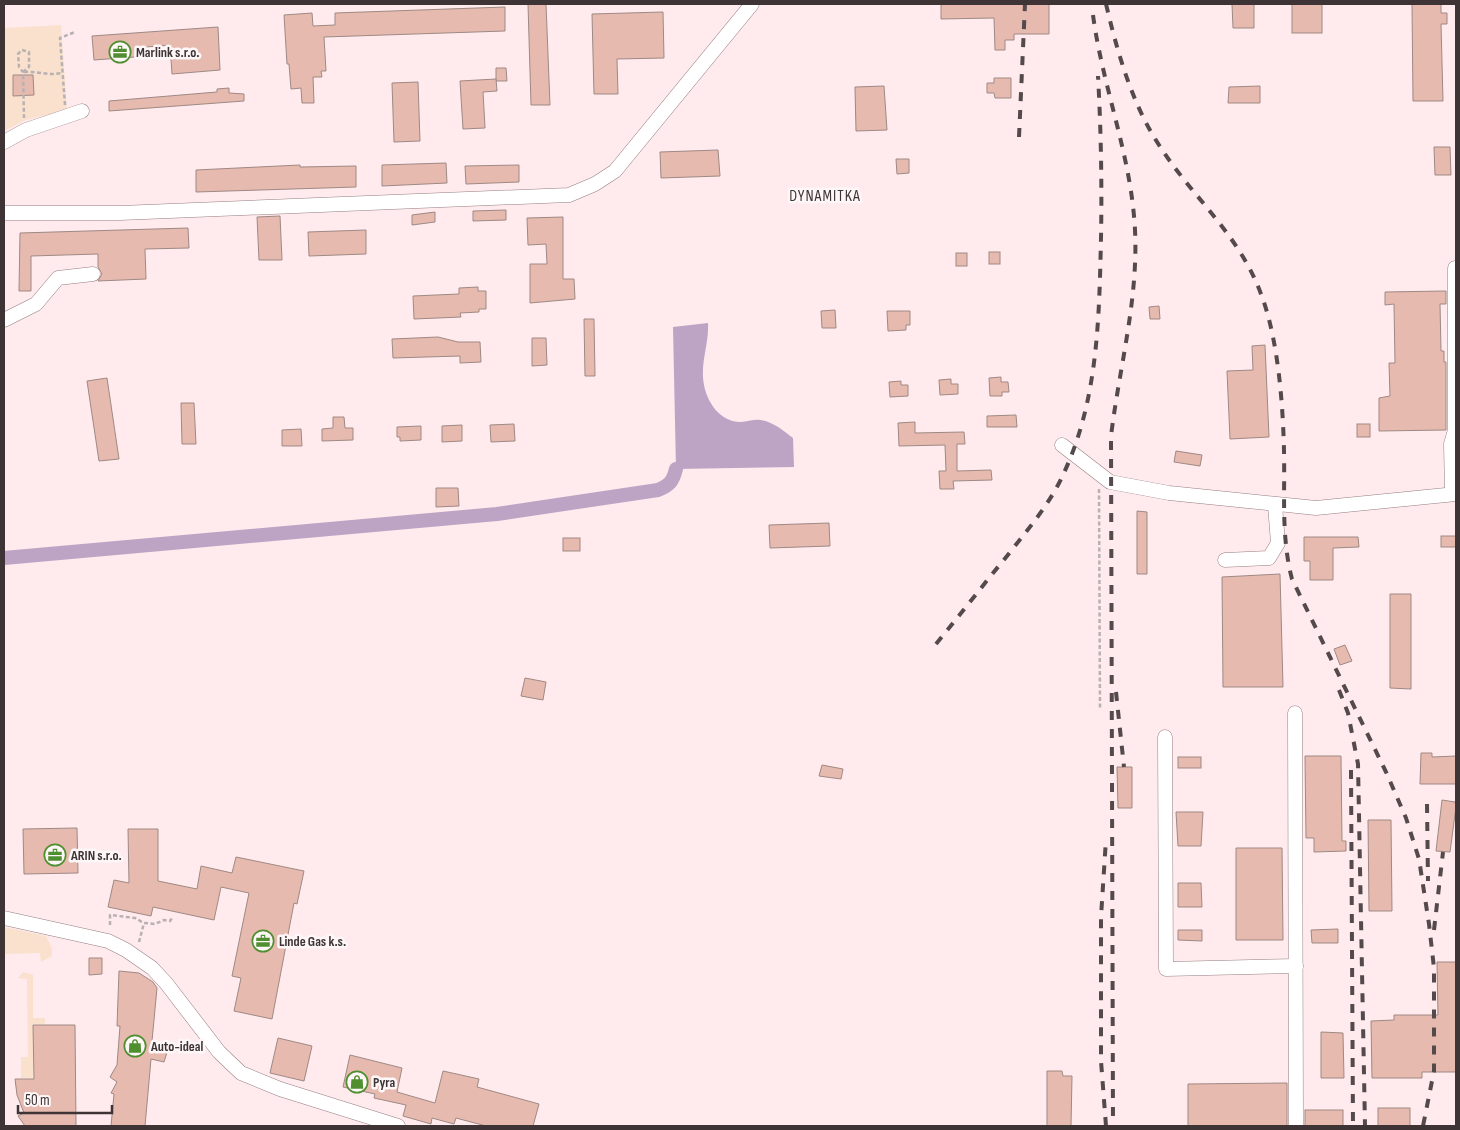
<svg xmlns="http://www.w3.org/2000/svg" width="1460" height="1130" font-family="'Sofia Sans Condensed',sans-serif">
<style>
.built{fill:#ffeaed}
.green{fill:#fae1cd}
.water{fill:#bda4c5}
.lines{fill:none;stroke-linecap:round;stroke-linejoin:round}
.canal{stroke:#bda4c5;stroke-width:14}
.building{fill:#e6baaf;stroke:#9f8984}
.minor-casing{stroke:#957f82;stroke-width:15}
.path{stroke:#b8b1b2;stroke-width:2.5;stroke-dasharray:4 2.5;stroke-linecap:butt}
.minor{stroke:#fff;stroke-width:14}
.rail{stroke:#544a4c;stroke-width:4;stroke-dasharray:9 9;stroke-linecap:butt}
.labels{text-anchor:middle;stroke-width:5;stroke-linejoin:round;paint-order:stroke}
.poi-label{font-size:14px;font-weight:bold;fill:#3e3436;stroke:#fdf7f8;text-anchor:start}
.quarter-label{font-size:16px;letter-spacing:1px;fill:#3e3436;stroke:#fdf7f8}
</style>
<rect width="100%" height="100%" fill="#fdf7f8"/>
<rect class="built" x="4" y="4" width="1452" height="1122"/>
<g class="green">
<path d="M 61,25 L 67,110 L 26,120 L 4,131 L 4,28 Z"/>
<path d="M 4,927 L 46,936 L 52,948 L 52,956 L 41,962 L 40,953 L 4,954 Z"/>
<path d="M 23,972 L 33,975 L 33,1018 L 45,1018 L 45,1024 L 33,1024 L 33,1078 L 21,1078 L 21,1057 L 28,1057 L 27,979 L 18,978 Z"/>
</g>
<path class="water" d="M 708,323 C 709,342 702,358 703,377 C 704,397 717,422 741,422 C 747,422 754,419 760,420 C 772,421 784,431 793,438 L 794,467 L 676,469 L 673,327 Z"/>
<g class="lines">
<path class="canal" d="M 4,558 L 497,514 L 658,490 C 670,485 673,481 676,469"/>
</g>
<g class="building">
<path d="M 528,4 L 546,4 L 550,105 L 531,105 Z"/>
<path d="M 941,4 L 1049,4 L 1049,34 L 1014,34 L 1014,40 L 1005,40 L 1005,50 L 995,50 L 994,18 L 941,19 Z"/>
<path d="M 1232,4 L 1254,4 L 1254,28 L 1233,28 Z"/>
<rect x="1292" y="4" width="30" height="29"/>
<path d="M 1412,4 L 1441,4 L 1441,13 L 1447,13 L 1447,24 L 1441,24 L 1443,101 L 1413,101 Z"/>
<path d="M 505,7 L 505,31 L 324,37 L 326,71 L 321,71 L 322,77 L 313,77 L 314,103 L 302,103 L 301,88 L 291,89 L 289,64 L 287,64 L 284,15 L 312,13 L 313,26 L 335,25 L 335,13 Z"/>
<path d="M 663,12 L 664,58 L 617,59 L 618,94 L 594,94 L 592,14 Z"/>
<path d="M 218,27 L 220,70 L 172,74 L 170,45 L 147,47 L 148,56 L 94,60 L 92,36 Z"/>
<path d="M 496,68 L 506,68 L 507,81 L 496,81 Z"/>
<path d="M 13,75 L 33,75 L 34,95 L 13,96 Z"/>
<path d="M 994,78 L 1011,78 L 1011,98 L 995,98 L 994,93 L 987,93 L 987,83 L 994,83 Z"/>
<path d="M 496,79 L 497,91 L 483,92 L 485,128 L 463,129 L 460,81 Z"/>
<path d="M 418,82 L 420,141 L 394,142 L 392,83 Z"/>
<path d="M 884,86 L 887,130 L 856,131 L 855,87 Z"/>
<path d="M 1260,86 L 1260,103 L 1228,103 L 1229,87 Z"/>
<path d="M 229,88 L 229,93 L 244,94 L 244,101 L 109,111 L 109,101 L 217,92 L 217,89 Z"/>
<path d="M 1434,147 L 1450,147 L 1451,175 L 1435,175 Z"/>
<path d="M 718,150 L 720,176 L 661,178 L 660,152 Z"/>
<path d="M 896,159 L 909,159 L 909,173 L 897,174 Z"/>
<path d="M 446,163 L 447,183 L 382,186 L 382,165 Z"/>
<path d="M 300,165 L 300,167 L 356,166 L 356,187 L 196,192 L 196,170 Z"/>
<path d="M 519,165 L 519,182 L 466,184 L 465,166 Z"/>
<path d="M 506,210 L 506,220 L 473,221 L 473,211 Z"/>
<path d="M 435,212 L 435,222 L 412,225 L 412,215 Z"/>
<path d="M 280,216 L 282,260 L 259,260 L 257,217 Z"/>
<path d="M 563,217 L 563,279 L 574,279 L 575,299 L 530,303 L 530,264 L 547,264 L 546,244 L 528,245 L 527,218 Z"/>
<path d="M 188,228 L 189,248 L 145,249 L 146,279 L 98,281 L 102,274 L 98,267 L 98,254 L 31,256 L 31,291 L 19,291 L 20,233 Z"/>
<path d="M 366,230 L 366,254 L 309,256 L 308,232 Z"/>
<rect x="989" y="252" width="11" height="12"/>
<rect x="956" y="253" width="11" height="13"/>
<path d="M 478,287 L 478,291 L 486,291 L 486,309 L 479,309 L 479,312 L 460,313 L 461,317 L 414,319 L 413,296 L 459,294 L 459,288 Z"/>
<path d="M 1446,291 L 1446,304 L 1440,304 L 1441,351 L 1444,351 L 1444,362 L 1446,362 L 1446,430 L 1379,431 L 1379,398 L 1390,396 L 1389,363 L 1395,363 L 1394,304 L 1385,305 L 1385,292 Z"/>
<path d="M 1159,306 L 1160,319 L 1150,319 L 1149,307 Z"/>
<path d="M 835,310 L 836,328 L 822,328 L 821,311 Z"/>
<path d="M 887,311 L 910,311 L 910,325 L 906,325 L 906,330 L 888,331 Z"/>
<path d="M 584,319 L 594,319 L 595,376 L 585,376 Z"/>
<path d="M 438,337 L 458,342 L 480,342 L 481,362 L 460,363 L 460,356 L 393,358 L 392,339 Z"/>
<path d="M 532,338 L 546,338 L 547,365 L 532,366 Z"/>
<path d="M 1265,345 L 1269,437 L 1230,439 L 1227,371 L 1253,370 L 1252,346 Z"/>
<path d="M 1001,377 L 1001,382 L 1008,382 L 1009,392 L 1002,392 L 1002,396 L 990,396 L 989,378 Z"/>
<path d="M 107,378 L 119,459 L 99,461 L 87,381 Z"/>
<path d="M 951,379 L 951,384 L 958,384 L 958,394 L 940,395 L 939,380 Z"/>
<path d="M 901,381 L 901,385 L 908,385 L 908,396 L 890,397 L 889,382 Z"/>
<path d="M 181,403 L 194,403 L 196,444 L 182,444 Z"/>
<path d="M 1016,415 L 1017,427 L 987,427 L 987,416 Z"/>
<path d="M 333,417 L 344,417 L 345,428 L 353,428 L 353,440 L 322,441 L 322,429 L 333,428 Z"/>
<path d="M 915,422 L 915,433 L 964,432 L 965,444 L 957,444 L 957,471 L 991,470 L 992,480 L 953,481 L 954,489 L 940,489 L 939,471 L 946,471 L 945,445 L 899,446 L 898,423 Z"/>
<path d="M 514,424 L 515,441 L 491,442 L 490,425 Z"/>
<rect x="1357" y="424" width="13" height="13"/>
<path d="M 462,425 L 462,441 L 442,442 L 442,426 Z"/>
<path d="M 421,426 L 421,440 L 400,441 L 400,437 L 397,437 L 397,427 Z"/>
<path d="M 301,429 L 302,446 L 282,446 L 282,430 Z"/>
<path d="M 1176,451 L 1202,455 L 1200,466 L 1174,462 Z"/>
<path d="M 436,488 L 458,488 L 459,506 L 436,507 Z"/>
<path d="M 1137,511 L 1147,512 L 1147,574 L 1137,574 Z"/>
<path d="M 829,523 L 830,546 L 770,548 L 769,525 Z"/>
<rect x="1441" y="536" width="15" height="11"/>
<path d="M 1304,537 L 1358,537 L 1359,547 L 1333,548 L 1333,580 L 1310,580 L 1310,561 L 1304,561 Z"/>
<rect x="563" y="538" width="17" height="13"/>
<path d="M 1280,574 L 1283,687 L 1223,687 L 1222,577 Z"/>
<path d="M 1390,594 L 1411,594 L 1411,689 L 1390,688 Z"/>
<path d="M 1345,645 L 1352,661 L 1340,665 L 1334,649 Z"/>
<path d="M 525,678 L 546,682 L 543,700 L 521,696 Z"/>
<path d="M 1421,753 L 1432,753 L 1432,757 L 1456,756 L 1456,784 L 1420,784 Z"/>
<path d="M 1305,756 L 1341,756 L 1342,841 L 1346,841 L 1346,851 L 1314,852 L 1314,838 L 1306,838 Z"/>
<rect x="1178" y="757" width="23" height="11"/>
<path d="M 822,765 L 843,769 L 841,779 L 819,776 Z"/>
<path d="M 1117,767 L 1132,767 L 1132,808 L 1118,808 Z"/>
<path d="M 1442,800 L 1455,802 L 1456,807 L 1450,852 L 1436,851 Z"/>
<path d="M 1176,812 L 1203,812 L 1201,846 L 1178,846 Z"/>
<path d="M 1368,820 L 1391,820 L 1392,911 L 1369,911 Z"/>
<path d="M 77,828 L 78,873 L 24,874 L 23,829 Z"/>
<path d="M 128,829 L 158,829 L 158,881 L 197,889 L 201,866 L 232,873 L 236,857 L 304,871 L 297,904 L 294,903 L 272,1019 L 234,1011 L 241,978 L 232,976 L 249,893 L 221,887 L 214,920 L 153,907 L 151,916 L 108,907 L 114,880 L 129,883 Z"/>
<path d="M 1236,848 L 1282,848 L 1283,940 L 1236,940 Z"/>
<path d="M 1178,883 L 1201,883 L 1202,907 L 1178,907 Z"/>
<path d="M 1338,929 L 1338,943 L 1312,943 L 1311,930 Z"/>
<path d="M 1178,930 L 1202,930 L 1202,941 L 1178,940 Z"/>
<path d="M 89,958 L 102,958 L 102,974 L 89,975 Z"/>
<path d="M 1437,962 L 1456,962 L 1456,1072 L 1422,1072 L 1422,1078 L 1372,1078 L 1371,1021 L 1394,1020 L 1394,1015 L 1438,1015 Z"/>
<path d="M 119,971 L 139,973 L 153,982 L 157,988 L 152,1041 L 169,1046 L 164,1062 L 151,1059 L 145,1126 L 111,1126 L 114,1094 L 111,1093 L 117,1082 L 110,1077 L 117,1065 L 120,1026 L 117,1026 Z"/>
<path d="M 33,1025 L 75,1025 L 76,1126 L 25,1126 L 18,1116 L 24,1113 L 17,1095 L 15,1079 L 34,1079 Z"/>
<path d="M 1321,1032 L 1343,1033 L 1344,1078 L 1321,1078 Z"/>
<path d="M 278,1038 L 312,1046 L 304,1081 L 270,1073 Z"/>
<path d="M 350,1055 L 402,1068 L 397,1092 L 435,1103 L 443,1071 L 479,1079 L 477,1087 L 539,1104 L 533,1126 L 486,1126 L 456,1118 L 454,1124 L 432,1118 L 431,1124 L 403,1116 L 406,1105 L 374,1098 L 375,1094 L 343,1087 Z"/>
<path d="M 1047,1071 L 1062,1071 L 1063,1076 L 1072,1076 L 1071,1126 L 1047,1126 Z"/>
<path d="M 1287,1083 L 1287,1126 L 1188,1126 L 1188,1084 Z"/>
<rect x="1378" y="1108" width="32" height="18"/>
<rect x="1305" y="1110" width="38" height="16"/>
</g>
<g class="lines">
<g class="minor-casing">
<g id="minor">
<path d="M 4,142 L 26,130 L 82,111"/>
<path d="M 4,213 L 120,213 L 569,195 L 595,184 L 615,171 L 752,4"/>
<path d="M 4,320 L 36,304 L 58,278 L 93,274"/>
<path d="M 1062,445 L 1110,482 L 1169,493 L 1316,508 L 1456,494"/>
<path d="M 1452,494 L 1451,444 L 1455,430 L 1455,268"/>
<path d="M 1225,560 L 1269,558 L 1278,543 L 1275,505"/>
<path d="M 1295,713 L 1296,1126"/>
<path d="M 1165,737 L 1166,969 L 1296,966"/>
<path d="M 4,918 L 108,941 L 126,950 L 152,968 L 166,983 L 219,1052 L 241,1073 L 280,1089 L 398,1126"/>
</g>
</g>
<g class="path">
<path d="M 23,72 L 29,67 L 29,52 L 22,50 L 18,54 L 19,67 L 23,72 L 24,118"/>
<path d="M 24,72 C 38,71 49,76 62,73"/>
<path d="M 65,105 L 60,38 L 75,32"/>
<path d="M 1099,489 L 1100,710"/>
<path d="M 110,925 L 110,915 L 135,918 L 144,923 L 155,924 L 164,920 L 170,921 L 172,918"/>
<path d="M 139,942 L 144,923"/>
</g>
<use href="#minor" class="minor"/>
<g class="rail">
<path d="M 1106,4 C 1117,51 1132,104 1159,145 C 1192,197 1239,234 1261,294 C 1278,338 1283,404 1284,451 C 1285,495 1281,537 1292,579 L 1386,772 L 1406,818 L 1419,859 L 1429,924 L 1434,968 L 1434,1071 L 1423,1126"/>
<path d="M 1093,15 C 1102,83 1128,148 1134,216 C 1141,291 1120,362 1111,436 L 1113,1126"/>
<path d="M 1019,137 L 1025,4"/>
<path d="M 936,644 C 960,615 983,585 1007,556 C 1025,533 1044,511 1058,485 C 1098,408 1099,323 1101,238 C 1102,184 1101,130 1098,76"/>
<path d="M 1339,690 L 1348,713 L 1358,764 L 1365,1126"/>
<path d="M 1116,692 L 1124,767"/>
<path d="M 1351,770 L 1353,1126"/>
<path d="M 1427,804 L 1428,881"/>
<path d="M 1434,930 L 1443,852"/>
<path d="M 1106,1126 L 1101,1061 L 1101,917 L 1106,839"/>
</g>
</g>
<defs>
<g id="office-ring" transform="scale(1.125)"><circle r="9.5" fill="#fdf7f8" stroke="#508f30" stroke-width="1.5"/><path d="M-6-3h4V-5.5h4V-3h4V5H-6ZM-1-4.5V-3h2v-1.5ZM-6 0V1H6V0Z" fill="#508f30"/></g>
<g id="shop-ring" transform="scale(1.125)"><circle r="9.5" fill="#fdf7f8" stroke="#508f30" stroke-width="1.5"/><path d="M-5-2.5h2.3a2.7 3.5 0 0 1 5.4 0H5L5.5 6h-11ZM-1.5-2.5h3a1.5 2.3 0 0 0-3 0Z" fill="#508f30"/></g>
</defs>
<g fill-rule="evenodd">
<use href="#office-ring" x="120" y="52"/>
<use href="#office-ring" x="55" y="855"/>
<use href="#office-ring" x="263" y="941"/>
<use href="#shop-ring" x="135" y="1046"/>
<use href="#shop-ring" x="357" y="1082"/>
</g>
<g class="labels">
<g class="poi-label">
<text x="136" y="57">Marlink s.r.o.</text>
<text x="71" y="860">ARIN s.r.o.</text>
<text x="279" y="946">Linde Gas k.s.</text>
<text x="151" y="1051">Auto-ideal</text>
<text x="373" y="1087">Pyra</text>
</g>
<g class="quarter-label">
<text x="825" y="201">DYNAMITKA</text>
</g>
</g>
<rect width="1460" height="1130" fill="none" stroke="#3e3436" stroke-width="10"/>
<path d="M18 1105v8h94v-8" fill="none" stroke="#3e3436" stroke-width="2.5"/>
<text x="25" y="1105" font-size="15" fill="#3e3436" stroke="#fdf7f8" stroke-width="4" paint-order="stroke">50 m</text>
</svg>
